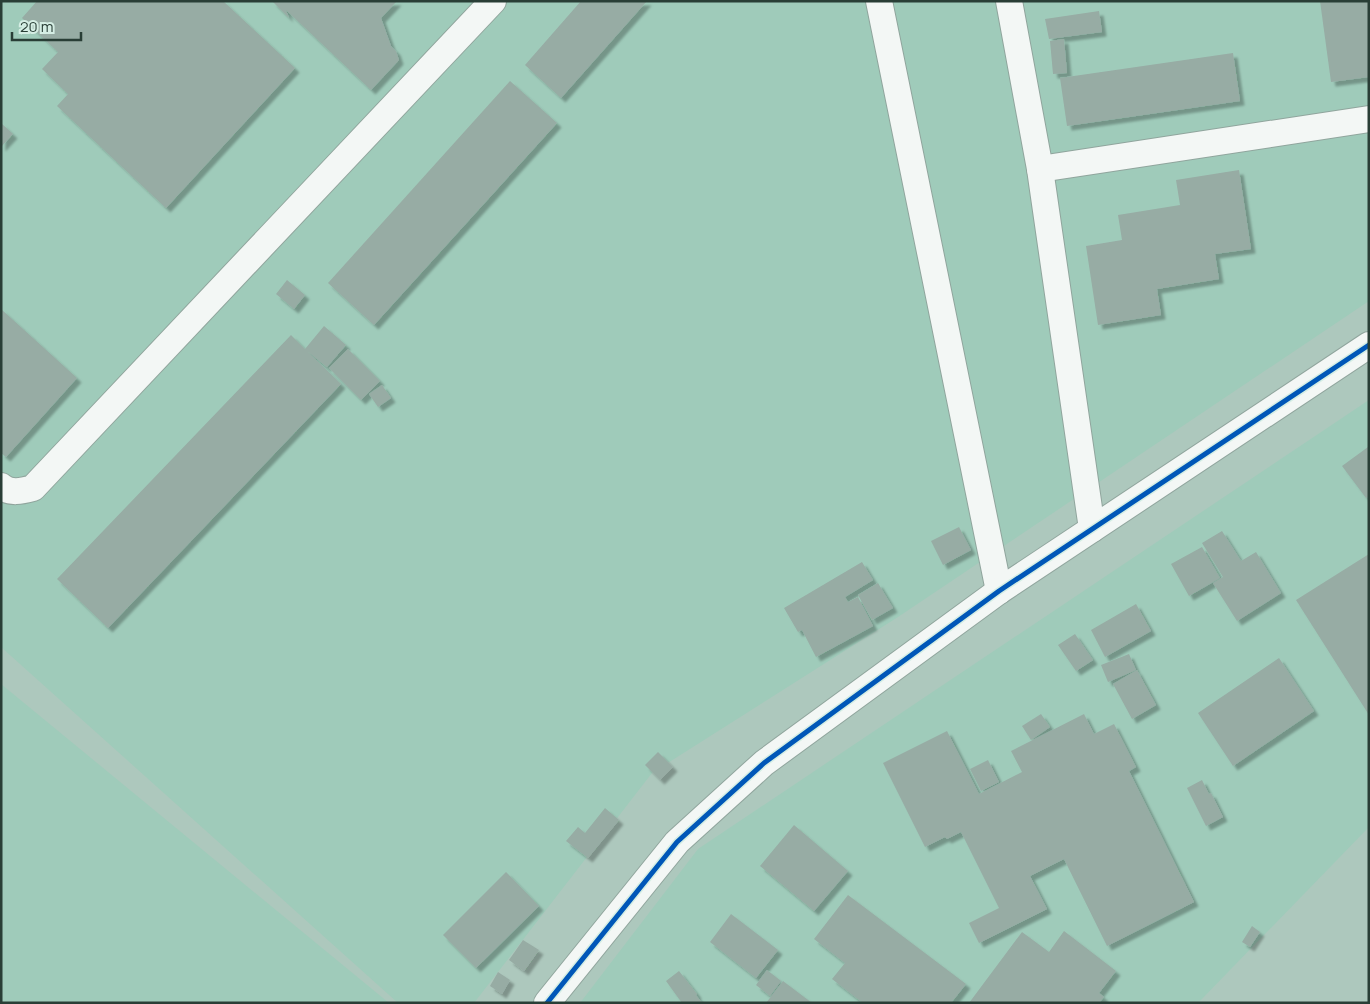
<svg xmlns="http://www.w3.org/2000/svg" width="1370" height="1004" font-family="Manrope,sans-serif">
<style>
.built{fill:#9fcbba}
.building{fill:#97aca4;filter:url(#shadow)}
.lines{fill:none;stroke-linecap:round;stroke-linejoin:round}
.minor-casing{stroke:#90a59d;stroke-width:28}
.minor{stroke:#f3f7f5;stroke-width:26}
.cycleway-casing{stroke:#d5eee4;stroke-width:8}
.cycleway{stroke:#0057b8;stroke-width:5}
</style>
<defs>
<filter id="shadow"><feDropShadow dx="4.5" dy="4.5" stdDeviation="1" flood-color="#0004"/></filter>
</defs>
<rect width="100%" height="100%" fill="#adc8bd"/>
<g class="built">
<path d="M 1,1 L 1369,1 L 1369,301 L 898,617 L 652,773 L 474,1003 L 398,1003 L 1,647 Z"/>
<path d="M 1369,400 L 1369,827 L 1198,1003 L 580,1003 L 698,849 Z"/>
<path d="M 1,684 L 389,1003 L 1,1003 Z"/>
</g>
<g class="building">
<path d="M 37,1 L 223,1 L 295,68 L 166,208 L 57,106 L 68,94 L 42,69 L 58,52 L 22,18 Z"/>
<path d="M 272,1 L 397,1 L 381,18 L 391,46 L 396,51 L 399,60 L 371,90 L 286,10 L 289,18 Z"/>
<path d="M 581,1 L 647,1 L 561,98 L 525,65 Z"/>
<path d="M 1320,1 L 1369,1 L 1369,77 L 1331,82 Z"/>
<path d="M 1099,11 L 1102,32 L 1049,39 L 1045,19 Z"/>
<path d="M 1064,39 L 1067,73 L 1053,74 L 1050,41 Z"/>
<path d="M 1233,53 L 1240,101 L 1067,126 L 1060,78 Z"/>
<path d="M 510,81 L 557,123 L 374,325 L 328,283 Z"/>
<path d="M 1,123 L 13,134 L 1,147 Z"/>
<path d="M 1239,170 L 1251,249 L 1215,254 L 1219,279 L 1157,289 L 1161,315 L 1098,325 L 1086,246 L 1122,240 L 1118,215 L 1180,205 L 1176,180 Z"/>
<path d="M 287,280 L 305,295 L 294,309 L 276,294 Z"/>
<path d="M 1,309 L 77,378 L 6,457 L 1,453 Z"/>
<path d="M 324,326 L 346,345 L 327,367 L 307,351 L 341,384 L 108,628 L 57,579 L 291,335 L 305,349 Z"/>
<path d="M 348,349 L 380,381 L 361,400 L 329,368 Z"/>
<path d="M 382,385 L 391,398 L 378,407 L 369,394 Z"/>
<path d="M 1368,447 L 1369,496 L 1366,498 L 1342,466 Z"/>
<path d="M 959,527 L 971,550 L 943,565 L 931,541 Z"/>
<path d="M 1222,531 L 1241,561 L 1256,552 L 1281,593 L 1237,621 L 1213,583 L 1223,577 L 1202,543 Z"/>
<path d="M 1202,547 L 1220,578 L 1189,596 L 1171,564 Z"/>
<path d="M 1369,554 L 1369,715 L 1296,600 Z"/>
<path d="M 862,562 L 873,580 L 845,597 L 848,602 L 858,597 L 873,626 L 816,657 L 802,630 L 798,632 L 784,608 Z"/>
<path d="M 878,583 L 893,608 L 872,620 L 858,595 Z"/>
<path d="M 1136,604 L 1151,631 L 1105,657 L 1091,630 Z"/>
<path d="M 1075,634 L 1093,660 L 1076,671 L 1058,645 Z"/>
<path d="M 1129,654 L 1136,670 L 1108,682 L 1101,665 Z"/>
<path d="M 1279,658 L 1314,711 L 1233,766 L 1198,713 Z"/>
<path d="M 1137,670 L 1156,705 L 1132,719 L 1113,684 Z"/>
<path d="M 1041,714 L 1050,727 L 1031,740 L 1022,726 Z"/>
<path d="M 1084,714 L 1094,734 L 1114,724 L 1136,767 L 1129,771 L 1194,902 L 1107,946 L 1064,859 L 1030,876 L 1047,909 L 979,943 L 969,923 L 999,908 L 961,832 L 947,839 L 945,837 L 925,847 L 883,763 L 947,731 L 979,794 L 1022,772 L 1011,751 Z"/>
<path d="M 658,752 L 673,767 L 660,780 L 645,765 Z"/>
<path d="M 988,760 L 999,782 L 981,791 L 970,769 Z"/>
<path d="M 1202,780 L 1209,794 L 1211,793 L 1223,817 L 1206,826 L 1187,788 Z"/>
<path d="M 605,808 L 619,820 L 588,858 L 566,841 L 578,827 L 585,833 Z"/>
<path d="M 794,825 L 848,871 L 814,911 L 760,866 Z"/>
<path d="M 506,872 L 539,906 L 476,968 L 443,935 Z"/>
<path d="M 848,895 L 966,984 L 951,1003 L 863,1003 L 832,979 L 845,963 L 814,939 Z"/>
<path d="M 731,914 L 778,950 L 756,978 L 710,942 Z"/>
<path d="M 1252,926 L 1260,932 L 1250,947 L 1242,942 Z"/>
<path d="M 1064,931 L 1116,971 L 1099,993 L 1104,997 L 1099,1003 L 969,1003 L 1022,932 L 1049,952 Z"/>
<path d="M 523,940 L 539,950 L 524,971 L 509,960 Z"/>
<path d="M 767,970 L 781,981 L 770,996 L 756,985 Z"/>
<path d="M 679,971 L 697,994 L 696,995 L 702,1003 L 682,1003 L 666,981 Z"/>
<path d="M 498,972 L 510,980 L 502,994 L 490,986 Z"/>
<path d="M 783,981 L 812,1003 L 766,1003 Z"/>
</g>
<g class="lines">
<g class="minor-casing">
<g id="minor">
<path d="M 879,1 L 999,591"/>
<path d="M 1009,1 L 1040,169 L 1092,529"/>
<path d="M 1040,169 L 1369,119"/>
<path d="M 1,486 C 10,494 22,491 33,488 L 493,1"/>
<path d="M 547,1003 L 677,842 L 764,763 L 999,591 L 1369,345"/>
</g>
</g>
<use href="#minor" class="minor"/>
<g class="cycleway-casing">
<path id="cycleway" d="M 547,1003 L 677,842 L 764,763 L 999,591 L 1369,345"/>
</g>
<use href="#cycleway" class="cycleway"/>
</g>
<rect width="1370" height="1004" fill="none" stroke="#293e36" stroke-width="5"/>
<path d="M12 32v8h69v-8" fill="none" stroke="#293e36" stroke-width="2.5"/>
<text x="20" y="32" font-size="15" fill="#293e36" stroke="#d5eee4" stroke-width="4" paint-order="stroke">20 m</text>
</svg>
